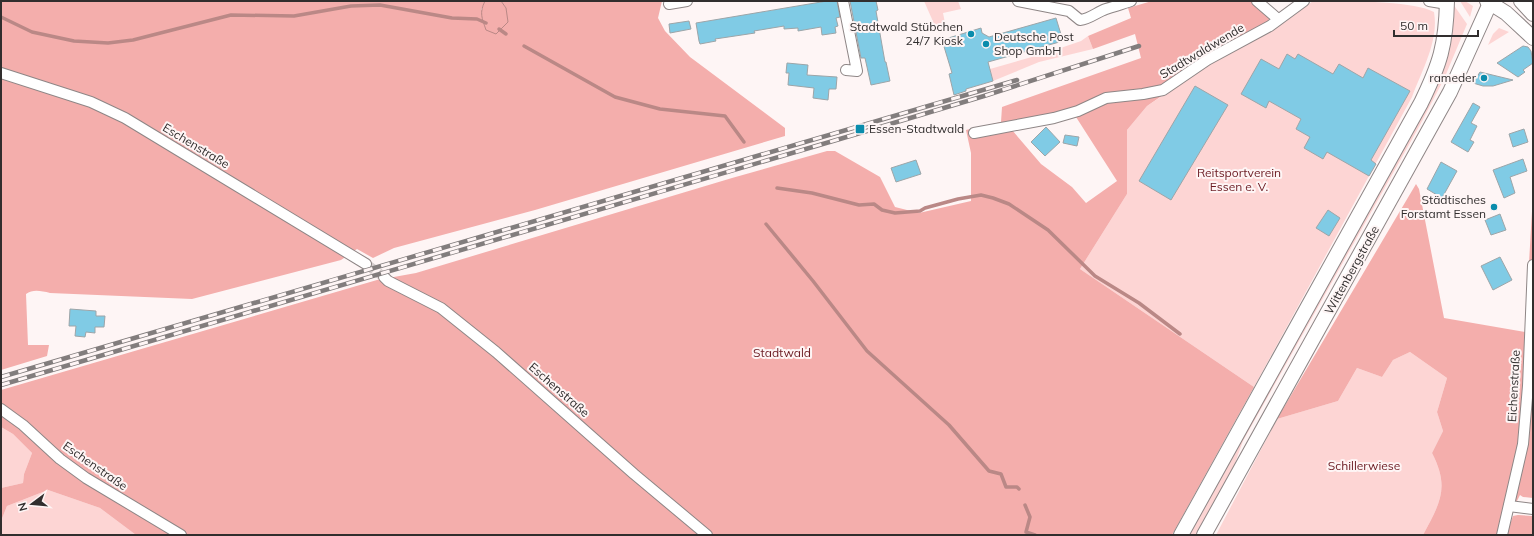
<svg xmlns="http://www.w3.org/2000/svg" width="1534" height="536" font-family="Mulish,sans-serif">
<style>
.green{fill:#fdd5d4}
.forest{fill:#f4aeac;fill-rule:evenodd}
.water{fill:#f4aeac;stroke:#ba8886}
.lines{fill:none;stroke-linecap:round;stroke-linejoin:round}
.stream{stroke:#ba8886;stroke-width:3.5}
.building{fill:#80cbe5;stroke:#9da5a8}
.street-tunnel{stroke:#d5cdcd;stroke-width:10;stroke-dasharray:10 5;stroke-linecap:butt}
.street-casing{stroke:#8e8686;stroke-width:12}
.secondary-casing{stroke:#8e8686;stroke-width:16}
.street{stroke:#fff;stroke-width:10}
.secondary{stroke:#fff;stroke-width:14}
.rail-casing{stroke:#827d7d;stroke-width:4.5}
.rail{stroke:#fef5f5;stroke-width:3;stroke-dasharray:9;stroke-linecap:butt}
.poi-dot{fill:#0a8cac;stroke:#fef5f5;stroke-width:1.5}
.labels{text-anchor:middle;stroke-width:4;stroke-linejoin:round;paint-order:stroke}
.poi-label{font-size:12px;fill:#312e2e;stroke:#fef5f5;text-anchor:end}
.street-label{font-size:12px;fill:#312e2e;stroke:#fef5f5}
.park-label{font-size:12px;fill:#6c1c23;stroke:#fef5f5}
</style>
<rect width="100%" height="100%" fill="#fef5f5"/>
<g class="green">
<path d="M 924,1 L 958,1 L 961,9 L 943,13 L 945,23 L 935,26 Z"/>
<path d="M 1313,1 C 1342,1 1412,0 1434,12 C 1439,41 1422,70 1412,97 L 1254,387 L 1080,269 L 1127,194 L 1127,130 L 1147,106 L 1212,63 L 1285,22 Z"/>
<path d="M 1460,1 L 1465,1 L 1473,6 L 1470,17 Z"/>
<path d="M 1453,4 L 1467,24 L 1444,79 L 1420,125 L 1243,441 L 1230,477 L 1198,535 L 1186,535 L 1415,125 Z"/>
<path d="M 1499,28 L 1509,32 L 1488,45 L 1493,34 Z"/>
<path d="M 1088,36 L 1093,49 L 1039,62 L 993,81 L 990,69 L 1049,52 L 1081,41 Z"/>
<path d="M 1410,352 L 1447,378 L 1437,412 L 1443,431 L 1432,453 C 1450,488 1440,503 1423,535 L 1216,535 L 1277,419 L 1338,401 L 1357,368 L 1382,377 L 1393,360 Z"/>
<path d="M 1,427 L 13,434 L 32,453 L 24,474 L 23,483 L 1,488 Z"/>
<path d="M 48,490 L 100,508 L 136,535 L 1,535 L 1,521 L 7,506 Z"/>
</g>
<g class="forest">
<path d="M 1,1 L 485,1 L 481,10 L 506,8 L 501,1 L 662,1 L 658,18 L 665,31 L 690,57 L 785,128 L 785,136 L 535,210 L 394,248 L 373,258 L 357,249 L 341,260 L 192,299 L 50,293 C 41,291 33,289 26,294 L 28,345 L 49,345 L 47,356 L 1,370 Z"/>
<path d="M 1152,1 L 1251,1 L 1269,18 L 1268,23 L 1147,106 L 1127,130 L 1127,194 L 1080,269 L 1254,387 L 1172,535 L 136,535 L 100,508 L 48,490 L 7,506 L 1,521 L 1,488 L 23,483 L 24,474 L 32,453 L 13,434 L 1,427 L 1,390 L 377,280 L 416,273 L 732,178 L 827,151 L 835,151 L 880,177 L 895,207 L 919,213 L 971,201 L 971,153 L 966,130 L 1001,122 L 1002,107 L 1141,58 L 1135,34 L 1093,49 L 1088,36 L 1131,18 L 1128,8 ZM 1076,117 L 1117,181 L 1086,203 L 1072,187 L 1041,164 L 1012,130 Z"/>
<path d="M 1416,184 L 1419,189 L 1444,318 L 1525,332 L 1533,194 L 1533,498 L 1523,497 L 1520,495 L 1500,535 L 1423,535 C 1440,503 1450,488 1432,453 L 1443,431 L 1437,412 L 1447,378 L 1410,352 L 1393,360 L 1382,377 L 1357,368 L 1338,401 L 1277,419 Z"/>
<path d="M 1518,515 L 1533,516 L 1533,535 L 1506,535 L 1513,516 Z"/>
</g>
<path class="water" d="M 485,1 L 501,1 L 506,8 L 508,22 L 496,34 L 486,30 C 482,18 479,13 485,1 Z"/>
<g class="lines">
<g class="stream">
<path d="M 1,17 L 32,32 L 74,41 L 108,43 L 133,40 L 231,15 L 294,16 L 351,6 L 380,5 L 452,18 L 477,19 L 486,23"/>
<path d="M 499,29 L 506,34"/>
<path d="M 524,46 L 615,97 L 660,109 L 725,116 L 744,142"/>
<path d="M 777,188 L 812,193 L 859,205 L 874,204 L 882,210 L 895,213 L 920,211 L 925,208 L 958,199 L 981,195 L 993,198 L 1009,204 L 1048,230 L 1095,276 L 1139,303 L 1180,334"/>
<path d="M 766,224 L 813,281 L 867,351 L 949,425 L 989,471 L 1001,474 L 1006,487 L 1017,487 L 1019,489"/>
<path d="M 1025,505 L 1030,517 L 1026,532 L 1035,535"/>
</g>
</g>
<g class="building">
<path d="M 827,1 L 837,1 L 840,17 L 836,18 L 838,26 L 835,27 L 836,33 L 822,35 L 821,27 L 798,31 L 798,28 L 784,29 L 784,26 L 754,31 L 755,33 L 715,39 L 716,41 L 700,44 L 699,41 L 696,23 Z"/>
<path d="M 850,1 L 876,1 L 878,10 L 876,11 L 885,62 L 886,62 L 890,81 L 871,85 L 865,58 L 861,58 Z"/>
<path d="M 1056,18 L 1063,41 L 988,62 L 993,81 L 966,89 L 966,91 L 954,95 L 949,74 L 952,73 L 942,40 L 981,28 L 982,33 L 989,37 Z"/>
<path d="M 689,21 L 691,29 L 670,33 L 669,24 Z"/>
<path d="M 1523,46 L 1528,47 L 1531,51 L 1533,63 L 1523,70 L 1525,72 L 1518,77 L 1497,63 Z"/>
<path d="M 1287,54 L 1295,59 L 1298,54 L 1333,74 L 1339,64 L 1363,78 L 1368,68 L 1410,91 L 1371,160 L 1376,164 L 1369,176 L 1327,152 L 1323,159 L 1304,148 L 1310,137 L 1296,129 L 1301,119 L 1269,101 L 1266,108 L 1241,94 L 1261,59 L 1279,69 Z"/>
<path d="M 787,63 L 808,65 L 807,75 L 837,77 L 836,89 L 829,89 L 828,100 L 813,98 L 814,88 L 788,85 L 789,73 L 786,73 Z"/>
<path d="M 1480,72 L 1513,80 L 1493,86 L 1483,86 L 1473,83 Z"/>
<path d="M 1195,86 L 1228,105 L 1171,200 L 1139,181 Z"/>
<path d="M 1473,103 L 1480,107 L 1471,123 L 1477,126 L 1470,140 L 1474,142 L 1468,152 L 1451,142 Z"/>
<path d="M 1046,127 L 1060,142 L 1045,156 L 1031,142 Z"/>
<path d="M 1524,129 L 1528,142 L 1513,147 L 1509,134 Z"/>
<path d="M 1065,135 L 1079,137 L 1077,146 L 1063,143 Z"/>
<path d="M 1523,159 L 1527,171 L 1510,177 L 1515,193 L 1504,198 L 1493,170 Z"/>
<path d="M 916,160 L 921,174 L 896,182 L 891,168 Z"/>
<path d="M 1441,162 L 1457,171 L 1442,198 L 1427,189 Z"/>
<path d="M 1328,210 L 1340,218 L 1329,236 L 1316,228 Z"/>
<path d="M 1500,214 L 1506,230 L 1491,235 L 1485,220 Z"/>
<path d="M 1500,257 L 1512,280 L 1493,290 L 1481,266 Z"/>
<path d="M 70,309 L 96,311 L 96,316 L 105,316 L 104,327 L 95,327 L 95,333 L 86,332 L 85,337 L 75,336 L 76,326 L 69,326 Z"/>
</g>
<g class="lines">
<path class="street-tunnel" d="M 366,264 L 384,277"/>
<g class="street-casing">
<g id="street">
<path d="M 843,1 L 857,71 L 846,70"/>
<path d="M 1018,1 L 1069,11 L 1080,20 C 1090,19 1097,12 1106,9 C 1115,6 1123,4 1131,1"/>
<path d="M 1257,1 L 1278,19"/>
<path d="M 1429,1 L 1447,4"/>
<path d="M 669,4 L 687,1"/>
<path d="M 1,73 L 91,102 L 125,118 L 366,264"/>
<path d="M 974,133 L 1054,118 L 1078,111 L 1106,98 L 1143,94 L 1163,90 L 1207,60 L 1270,26 L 1304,1"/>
<path d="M 384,277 L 388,281 L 441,308 L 496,352 L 634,474 L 707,535"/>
<path d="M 1,409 L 23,425 L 60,459 L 86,478 L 181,535"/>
<path d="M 1509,506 L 1533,509"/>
<path d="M 1502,535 L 1523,444 L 1528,386 L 1533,265"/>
</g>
</g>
<g class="secondary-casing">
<g id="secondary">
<path d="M 1487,1 L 1506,13 L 1533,38"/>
<path d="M 1521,1 L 1533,14"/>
<path d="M 1181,535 L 1421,103 C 1440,64 1446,45 1447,1"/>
<path d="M 1204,535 L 1450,92 L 1491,1"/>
</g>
</g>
<use href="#street" class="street"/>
<use href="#secondary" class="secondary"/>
<g class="rail-casing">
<g id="rail">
<path d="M 1,377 L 1017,80"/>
<path d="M 1,385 L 850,136 L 984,96 L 1139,46"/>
</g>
</g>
<use href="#rail" class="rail"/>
</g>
<g class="poi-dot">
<circle cx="971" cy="34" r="4"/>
<circle cx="986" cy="44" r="4"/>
<circle cx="1484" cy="78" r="4"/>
<rect x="855" y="124" width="10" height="10" rx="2"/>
<circle cx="1494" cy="207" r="4"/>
</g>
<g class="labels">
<g class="poi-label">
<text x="963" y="31">Stadtwald Stübchen<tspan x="963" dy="14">24/7 Kiosk</tspan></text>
<text x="994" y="41" text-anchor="start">Deutsche Post<tspan x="994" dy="14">Shop GmbH</tspan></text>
<text x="1476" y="82">rameder</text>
<text x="869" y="133" text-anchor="start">Essen-Stadtwald</text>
<text x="1486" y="204">Städtisches<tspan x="1486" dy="14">Forstamt Essen</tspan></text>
</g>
<g class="street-label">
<text transform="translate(1202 51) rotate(-31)" y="4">Stadtwaldwende</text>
<text transform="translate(196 146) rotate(31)" y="4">Eschenstraße</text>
<text transform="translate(1352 270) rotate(-61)" y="4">Wittenbergstraße</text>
<text transform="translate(1514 386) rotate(-87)" y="4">Eichenstraße</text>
<text transform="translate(559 390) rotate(41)" y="4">Eschenstraße</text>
<text transform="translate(95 466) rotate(35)" y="4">Eschenstraße</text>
</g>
<g class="park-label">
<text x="1239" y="177">Reitsportverein<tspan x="1239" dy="14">Essen e. V.</tspan></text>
<text x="782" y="357">Stadtwald</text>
<text x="1364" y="470">Schillerwiese</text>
</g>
</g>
<rect width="1534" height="536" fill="none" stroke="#312e2e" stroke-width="4"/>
<g transform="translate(32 504) rotate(254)" stroke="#fef5f5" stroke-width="3" paint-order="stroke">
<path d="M0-3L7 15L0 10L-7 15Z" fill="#312e2e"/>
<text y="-6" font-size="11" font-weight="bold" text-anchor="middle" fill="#312e2e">N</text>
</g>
<path d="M1394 30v6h84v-6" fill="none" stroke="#312e2e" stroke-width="2"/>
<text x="1400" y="30" font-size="12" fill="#312e2e" stroke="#fef5f5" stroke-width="3" paint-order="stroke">50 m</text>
</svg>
